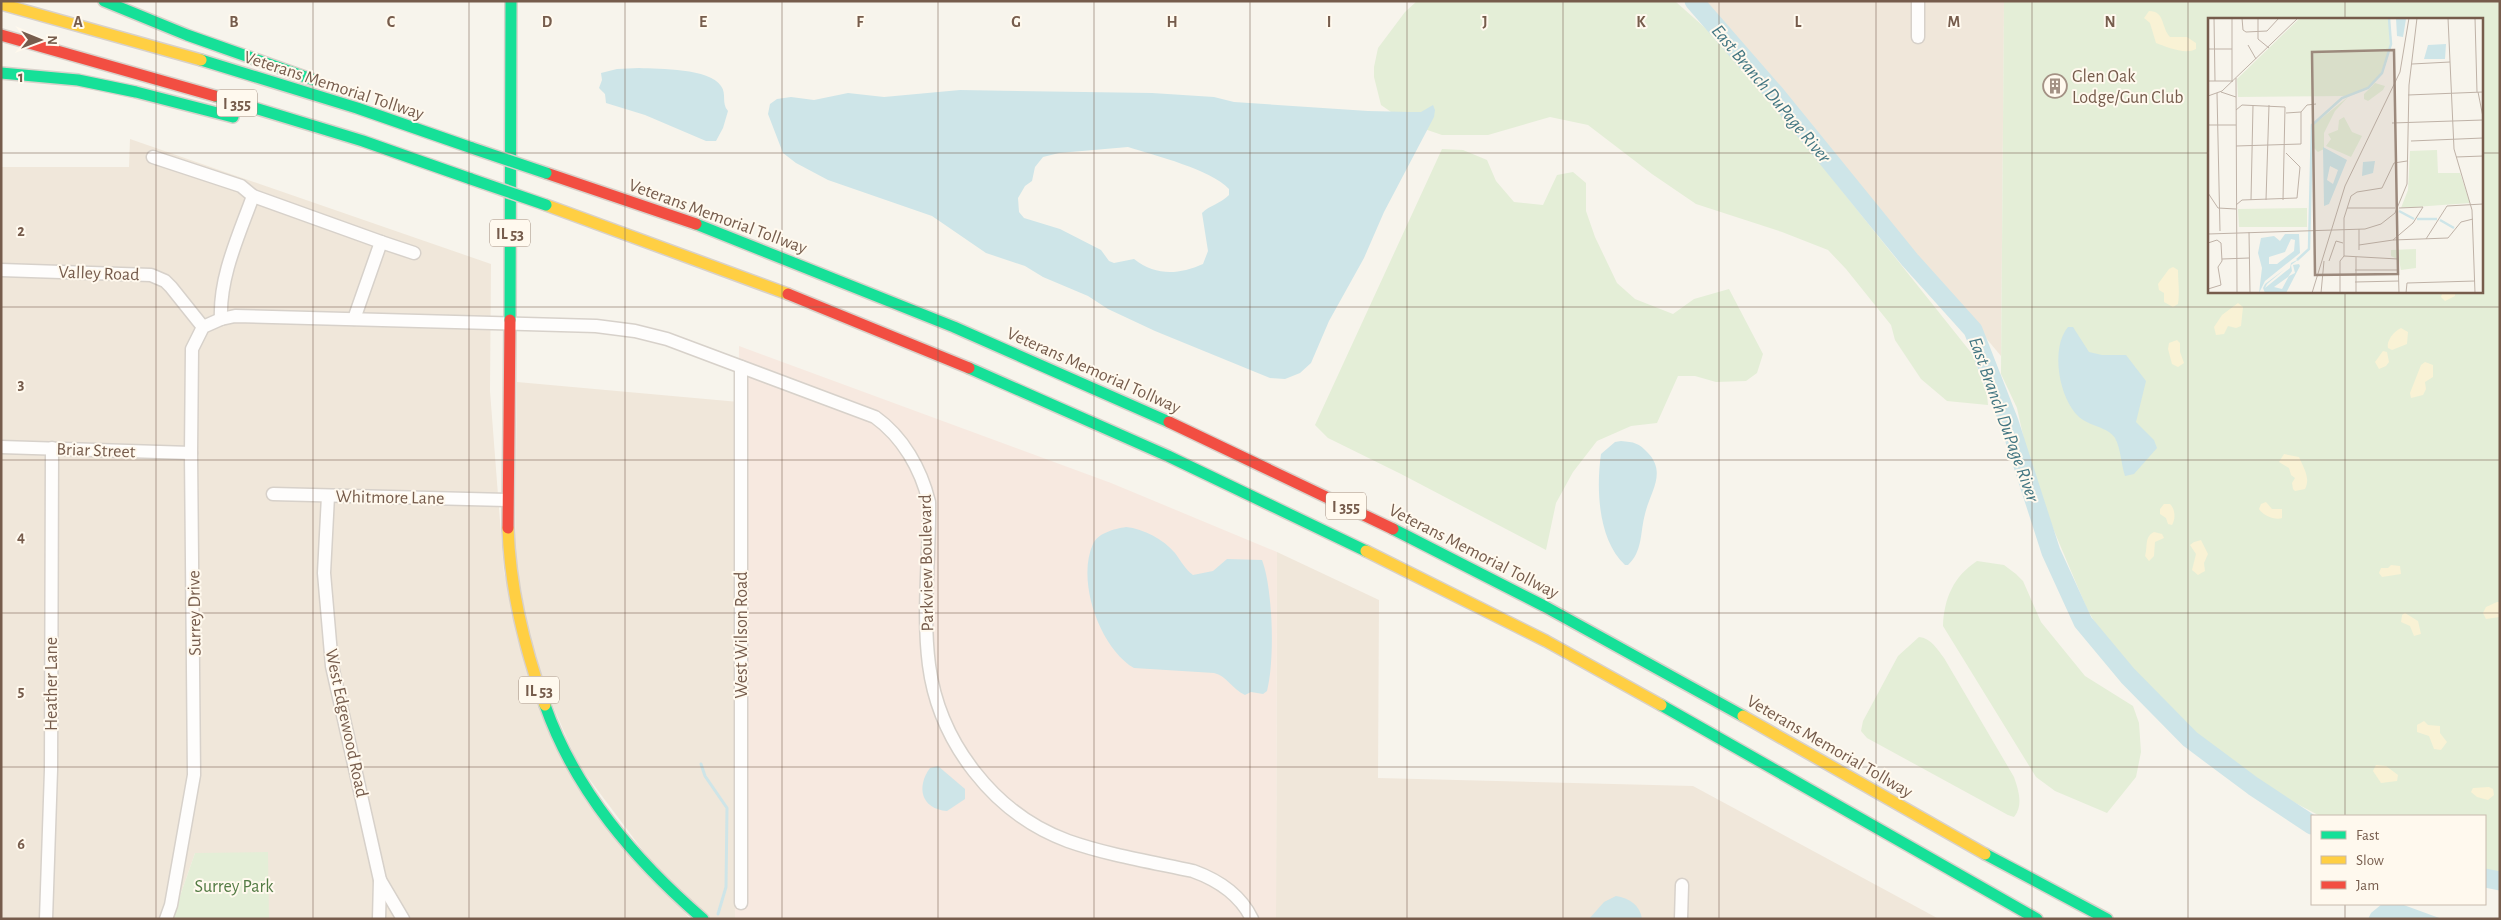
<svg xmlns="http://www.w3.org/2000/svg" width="2501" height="920" font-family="'Alegreya Sans',sans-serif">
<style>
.residential{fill:#f0e7da}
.commercial{fill:#f7e9e0}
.green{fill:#e4eed7;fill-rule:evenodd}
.sand{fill:#f9f2d5}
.water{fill:#cee5e8;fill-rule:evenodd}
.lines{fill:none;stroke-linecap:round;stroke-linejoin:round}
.stream{stroke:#cee5e8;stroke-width:3}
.river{stroke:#cee5e8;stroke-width:19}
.street-casing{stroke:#d7d1ca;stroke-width:15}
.fast-casing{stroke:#d8d1ca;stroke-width:14}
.slow-casing{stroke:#d8d1ca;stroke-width:14}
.jam-casing{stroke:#d8d1ca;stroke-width:14}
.street{stroke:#fefdfc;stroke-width:12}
.fast{stroke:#16e098;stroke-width:11}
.slow{stroke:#ffcf43;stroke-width:11}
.jam{stroke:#f24e42;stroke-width:11}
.fast-bridge-casing{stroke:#d8d1ca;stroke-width:14;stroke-linecap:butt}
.fast-bridge{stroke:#16e098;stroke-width:11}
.grid{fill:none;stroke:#765c4c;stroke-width:1;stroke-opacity:0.55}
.labels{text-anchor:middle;stroke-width:4;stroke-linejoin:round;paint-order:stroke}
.shield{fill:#fff9ee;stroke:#9f8b7d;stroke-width:1}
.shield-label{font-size:16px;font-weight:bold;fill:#765c4c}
.poi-label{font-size:18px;fill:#765c4c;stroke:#fff9ee;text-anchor:start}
.street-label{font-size:18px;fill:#765c4c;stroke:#fff9ee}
.park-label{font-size:18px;fill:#537b44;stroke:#fff9ee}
.water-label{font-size:19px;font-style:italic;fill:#437682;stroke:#fff9ee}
.inset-river{fill:none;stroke:#cee5e8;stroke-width:2.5}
.inset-road{fill:none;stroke:#bfb2a7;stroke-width:1}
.view{fill:#9c897c;fill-opacity:0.15;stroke:#9c897c;stroke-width:2.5}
.inset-edge{fill:none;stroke:#765c4c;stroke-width:2.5}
.grid-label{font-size:16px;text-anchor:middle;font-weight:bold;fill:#765c4c;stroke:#fff9ee;stroke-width:4;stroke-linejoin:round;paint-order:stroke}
</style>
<rect width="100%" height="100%" fill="#f7f4ec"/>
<g class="residential">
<path d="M 1704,1 L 2004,1 L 2001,356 Z"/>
<path d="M 130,139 L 491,264 L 490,391 L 504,573 L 561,752 L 690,919 L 269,919 L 195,853 L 172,919 L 1,919 L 1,167 L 129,167 Z"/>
<path d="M 517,382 L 739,402 L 735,919 L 709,919 L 662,876 L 578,764 L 532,657 L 515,553 Z"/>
<path d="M 1277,552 L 1379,600 L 1378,778 L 1693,786 L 1939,919 L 1276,919 Z"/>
</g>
<path class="commercial" d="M 739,346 L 1111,483 L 1277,552 L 1276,919 L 735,919 Z"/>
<g class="green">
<path d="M 1417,1 L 1676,2 L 1712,34 L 1752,78 L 1973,355 L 1987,395 L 1988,405 L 1947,401 L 1921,379 L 1895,340 L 1891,325 L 1846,269 L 1828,250 L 1782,232 L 1696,204 L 1652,174 L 1588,125 L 1550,117 L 1488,135 L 1442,135 L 1407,123 L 1381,105 L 1374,77 L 1374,67 L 1378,48 L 1405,12 Z"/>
<path d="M 2004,1 L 2500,1 L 2500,877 L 2485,874 L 2485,816 L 2320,816 L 2284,797 L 2223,757 L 2180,719 L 2115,651 L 2100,631 L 2087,609 L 2039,495 L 2029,462 L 2017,408 L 2001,374 ZM 2210,19 L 2482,19 L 2482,291 L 2210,291 Z"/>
<path d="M 1442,149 L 1463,150 L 1487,160 L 1496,181 L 1514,202 L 1543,205 L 1557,175 L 1573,172 L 1586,183 L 1586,211 L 1595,237 L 1617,283 L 1635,299 L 1673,314 L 1694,299 L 1729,289 L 1763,354 L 1757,373 L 1746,381 L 1716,382 L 1695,376 L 1678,376 L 1657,423 L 1631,426 L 1597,441 L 1573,472 L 1556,503 L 1546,550 L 1401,474 L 1328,438 L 1315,425 Z"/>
<path d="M 1977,561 L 2004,565 L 2016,574 L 2023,581 L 2041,622 L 2085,676 L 2133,706 L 2139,723 L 2141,752 L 2136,777 L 2107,813 L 2055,791 L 2036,777 L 1943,626 C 1944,598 1954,576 1977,561 Z"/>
<path d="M 1919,637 C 1931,638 1937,649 1944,658 L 2014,777 C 2018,789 2024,805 2014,817 L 2008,815 L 1867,738 L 1861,731 L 1863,721 L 1898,656 Z"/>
<path d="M 268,852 L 269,919 L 172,919 L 195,853 Z"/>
</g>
<g class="sand">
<path d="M 2149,11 C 2165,11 2161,27 2170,37 L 2187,37 L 2196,43 L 2196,49 C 2185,55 2167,47 2156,43 L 2150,23 L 2144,18 Z"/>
<path d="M 2173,267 L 2178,270 C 2178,282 2180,292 2178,304 L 2173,307 L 2164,302 L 2164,293 L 2159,290 L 2158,284 L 2169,269 Z"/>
<path d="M 2443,291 L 2455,291 L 2455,296 L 2445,301 L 2441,297 Z"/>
<path d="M 2238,303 L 2243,307 L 2241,326 L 2236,328 L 2228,326 L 2224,334 L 2216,335 L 2214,327 L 2222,315 Z"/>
<path d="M 2401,328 L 2408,332 L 2407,344 L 2392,350 L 2388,348 C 2386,341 2394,331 2401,328 Z"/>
<path d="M 2177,340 L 2180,343 L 2180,352 L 2184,363 L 2178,367 L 2172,364 L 2168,349 L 2169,343 Z"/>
<path d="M 2383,351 L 2387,352 L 2389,362 L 2386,366 L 2379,369 L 2375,362 Z"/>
<path d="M 2425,362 L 2433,365 L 2433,377 L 2425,382 L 2426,389 L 2423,395 L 2411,398 L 2410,393 L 2421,365 Z"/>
<path d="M 2284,454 L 2299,457 C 2303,467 2311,478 2305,489 L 2295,491 L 2293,489 L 2292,483 L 2295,478 L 2291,475 L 2289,468 L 2279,462 Z"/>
<path d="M 2266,502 L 2272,509 L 2282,509 L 2282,518 C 2276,521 2262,515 2259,509 L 2261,504 Z"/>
<path d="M 2164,504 L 2170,504 C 2175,509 2176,518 2172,525 L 2168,524 L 2166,518 L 2160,514 L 2160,509 Z"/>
<path d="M 2154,532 L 2162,534 L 2164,538 L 2155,542 L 2154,556 L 2149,561 L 2145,556 C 2148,546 2144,537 2154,532 Z"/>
<path d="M 2201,540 L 2208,554 L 2204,563 L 2205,571 L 2198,575 L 2192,570 L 2196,554 L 2190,545 L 2194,542 Z"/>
<path d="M 2391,565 L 2400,566 L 2401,574 L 2382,577 L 2379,573 L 2381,568 L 2388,568 Z"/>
<path d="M 2497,602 L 2500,602 L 2500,617 L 2486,619 L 2483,613 L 2486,607 Z"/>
<path d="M 2405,613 L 2418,621 L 2421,634 L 2414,636 L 2410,626 L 2401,622 L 2402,615 Z"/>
<path d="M 2424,721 L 2428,725 L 2440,726 L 2440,733 L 2447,742 L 2441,750 L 2434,749 L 2429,736 L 2417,732 L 2417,725 Z"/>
<path d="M 2376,765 L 2386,766 L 2398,775 L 2397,781 L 2381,783 L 2373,771 Z"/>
<path d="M 2489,787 L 2493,789 L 2494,795 L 2488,800 L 2477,797 L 2471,792 L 2473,788 Z"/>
</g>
<g class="water">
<path d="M 639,68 C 660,69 709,68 721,86 C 727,94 721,103 728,111 L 723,128 L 716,141 L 706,141 L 645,115 L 606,103 L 605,94 L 599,88 L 602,80 L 601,73 L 617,69 Z"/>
<path d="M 960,90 L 1152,93 L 1214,97 L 1234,102 L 1368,111 L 1411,112 L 1421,112 L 1433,105 L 1435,110 L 1434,117 L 1384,212 L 1364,258 L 1329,321 L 1311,363 L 1300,373 L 1285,379 L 1270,378 L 1155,331 L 1108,309 L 1088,296 L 1043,277 L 1025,266 L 986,253 L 932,216 L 828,180 L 796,163 L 783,153 L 768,114 L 770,104 L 777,99 L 791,97 L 814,100 L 848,93 L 884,97 ZM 1128,147 C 1156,156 1210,169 1229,189 L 1229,195 C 1220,204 1210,205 1202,213 L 1208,251 L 1203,264 C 1178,275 1156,276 1134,259 L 1114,263 L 1109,261 L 1101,250 L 1060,229 L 1024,218 L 1019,212 L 1018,198 L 1025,186 L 1032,181 L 1035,167 L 1043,157 L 1059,153 Z"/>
<path d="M 2068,327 L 2073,327 L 2089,352 L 2102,355 L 2126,355 L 2146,381 L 2136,422 L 2154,440 L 2157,448 L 2134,474 L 2125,476 C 2121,464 2121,449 2115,438 C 2108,427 2089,426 2079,417 C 2059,399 2050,348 2068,327 Z"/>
<path d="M 1621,441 C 1634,442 1639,443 1648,453 C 1667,473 1650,492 1645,514 C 1640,532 1643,551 1628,565 L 1625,565 C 1598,540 1596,489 1601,454 L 1615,442 Z"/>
<path d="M 1126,527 C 1144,529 1163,539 1175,553 C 1181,561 1185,569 1193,575 L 1213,571 L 1227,559 L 1262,560 C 1273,589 1275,660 1267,691 L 1263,694 L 1251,692 L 1245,695 C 1232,689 1227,676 1214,673 L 1134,668 C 1100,648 1076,581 1093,544 C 1098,533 1114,529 1126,527 Z"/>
<path d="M 938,766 L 965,789 L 965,799 L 947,811 C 921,809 916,787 930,768 Z"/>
<path d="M 1616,896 C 1629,898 1640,905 1642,919 L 1589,919 L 1604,902 Z"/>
<path d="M 2382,904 L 2401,904 L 2442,919 L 2368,919 L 2371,913 Z"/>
</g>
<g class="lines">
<path class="stream" d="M 701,764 L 705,776 L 727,808 L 726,887 L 718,914"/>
<g class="river">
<path d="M 1694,1 L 1776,95 L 1910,260 L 1973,330 L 2009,422 L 2051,552 L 2083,622 L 2128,676 L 2190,739 L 2253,786 L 2312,825"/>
<path d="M 2485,878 L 2500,881"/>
</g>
<g class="street-casing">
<g id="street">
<path d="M 1918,37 L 1918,1"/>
<path d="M 153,157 L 241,186 L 253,196 L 381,242 L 354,319"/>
<path d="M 381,242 L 414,253"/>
<path d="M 1,270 L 151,275 L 165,281 L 171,287 L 203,327"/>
<path d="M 221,319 C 219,277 239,235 253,196"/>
<path d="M 741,367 L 741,903"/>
<path d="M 1,447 L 191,453"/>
<path d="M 273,494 L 507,500"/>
<path d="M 328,496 L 324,573 L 332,666 L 380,880 L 379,919"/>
<path d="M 380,880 L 403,919"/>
<path d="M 46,919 L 51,770 L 52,448"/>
<path d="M 166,919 L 171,905 L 194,775 L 191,453 L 192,349 L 203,327 L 221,319 L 235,316 L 596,326 L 635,331 L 667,339 L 875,417 C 903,437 921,469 929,502 C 930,555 922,611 929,665 C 939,742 994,814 1068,841 C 1108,855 1151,862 1193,871 C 1218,880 1240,894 1252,919"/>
<path d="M 1681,919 L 1682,885"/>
</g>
</g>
<g class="fast-casing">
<g id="fast">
<path d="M 104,1 L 187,35 L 314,80"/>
<path d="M 201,60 L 357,108 L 472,148"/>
<path d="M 1,73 L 78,80 L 136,92 L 233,117"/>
<path d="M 215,96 L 363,141 L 471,179"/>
<path d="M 696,224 L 954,327 L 1169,422"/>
<path d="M 510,320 L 511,1"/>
<path d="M 969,368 L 1168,456 L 1366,551"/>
<path d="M 1393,529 L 1544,606 L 1743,716"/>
<path d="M 545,705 C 575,791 635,860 703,919"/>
<path d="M 1661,705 L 2037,919"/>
<path d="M 1985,854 L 2107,919"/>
</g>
</g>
<g class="slow-casing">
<g id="slow">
<path d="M 1,4 L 201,60"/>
<path d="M 546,205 L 788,294"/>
<path d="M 508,528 C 510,589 524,647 545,705"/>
<path d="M 1366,551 L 1546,641 L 1661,705"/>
<path d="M 1743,716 L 1985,854"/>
</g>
</g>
<g class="jam-casing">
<g id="jam">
<path d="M 1,35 L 215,96"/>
<path d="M 546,173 L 696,224"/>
<path d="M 788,294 L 969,368"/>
<path d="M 1169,422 L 1393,529"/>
<path d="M 508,528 L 510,320"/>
</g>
</g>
<use href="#street" class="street"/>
<use href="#fast" class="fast"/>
<use href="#slow" class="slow"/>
<use href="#jam" class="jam"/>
<g class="fast-bridge-casing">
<g id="fast-bridge">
<path d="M 472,148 L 546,173"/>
<path d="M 471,179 L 546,205"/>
</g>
</g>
<use href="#fast-bridge" class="fast-bridge"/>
</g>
<path class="grid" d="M 156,1 L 156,919M 313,1 L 313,919M 469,1 L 469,919M 625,1 L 625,919M 782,1 L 782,919M 938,1 L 938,919M 1094,1 L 1094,919M 1250,1 L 1250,919M 1407,1 L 1407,919M 1563,1 L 1563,919M 1719,1 L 1719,919M 1876,1 L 1876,919M 2032,1 L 2032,919M 2188,1 L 2188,919M 2345,1 L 2345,19M 1,153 L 2210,153M 2482,153 L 2500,153M 2345,291 L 2345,816M 1,307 L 2500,307M 1,460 L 2500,460M 1,613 L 2500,613M 1,767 L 2500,767M 2345,904 L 2345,919"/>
<defs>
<g id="building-ring" transform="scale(1.25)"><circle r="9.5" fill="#fff9ee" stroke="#a39184" stroke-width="1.5"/><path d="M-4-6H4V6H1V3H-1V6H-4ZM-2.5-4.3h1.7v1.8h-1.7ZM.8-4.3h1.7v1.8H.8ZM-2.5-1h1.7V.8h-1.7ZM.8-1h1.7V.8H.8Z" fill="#a39184"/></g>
</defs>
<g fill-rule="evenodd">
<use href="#building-ring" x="2055" y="86"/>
</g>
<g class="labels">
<g class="shield">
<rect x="217" y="89.5" width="40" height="27" rx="4"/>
<rect x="490" y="219.5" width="40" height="27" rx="4"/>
<rect x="1326" y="492.5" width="40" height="27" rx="4"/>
<rect x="519" y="676.5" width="40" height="27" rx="4"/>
</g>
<g class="shield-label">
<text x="237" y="109">I 355</text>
<text x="510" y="239">IL 53</text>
<text x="1346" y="512">I 355</text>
<text x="539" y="696">IL 53</text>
</g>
<g class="poi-label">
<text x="2072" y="82">Glen Oak<tspan x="2072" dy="21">Lodge/Gun Club</tspan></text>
</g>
<g class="street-label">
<text transform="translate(334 85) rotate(18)" y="6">Veterans Memorial Tollway</text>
<text transform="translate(718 216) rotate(20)" y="6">Veterans Memorial Tollway</text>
<text transform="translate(99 273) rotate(2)" y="6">Valley Road</text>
<text transform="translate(1094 370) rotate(24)" y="6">Veterans Memorial Tollway</text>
<text transform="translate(96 450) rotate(2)" y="6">Briar Street</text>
<text transform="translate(390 497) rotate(1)" y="6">Whitmore Lane</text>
<text transform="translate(1474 551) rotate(27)" y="6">Veterans Memorial Tollway</text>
<text transform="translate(926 563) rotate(-91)" y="6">Parkview Boulevard</text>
<text transform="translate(194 613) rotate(-91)" y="6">Surrey Drive</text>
<text transform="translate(741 635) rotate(-90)" y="6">West Wilson Road</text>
<text transform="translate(51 684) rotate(-90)" y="6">Heather Lane</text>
<text transform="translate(347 723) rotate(78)" y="6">West Edgewood Road</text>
<text transform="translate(1830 746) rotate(30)" y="6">Veterans Memorial Tollway</text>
</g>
<g class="park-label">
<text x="234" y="892">Surrey Park</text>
</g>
<g class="water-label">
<text transform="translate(1772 93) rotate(50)" y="7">East Branch DuPage River</text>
<text transform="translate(2005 419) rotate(70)" y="7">East Branch DuPage River</text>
</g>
</g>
<g transform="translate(2208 18)">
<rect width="275" height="275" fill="#f7f4ec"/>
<path d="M 92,0 L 181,0 L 182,30 L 172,57 L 159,70 L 138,78 L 30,79 L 29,61 ZM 167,65 L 177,68 L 175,72 L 160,83 L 156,81 L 156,76 ZM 140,79 L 127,93 L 116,115 L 116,131 L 110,134 L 104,128 L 105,107 ZM 136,99 L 144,114 L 154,118 L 143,139 L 118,128 L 123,121 L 120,116 L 130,112 L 131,102 ZM 229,132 L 230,155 L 252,155 L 262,185 L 193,190 L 200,172 L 202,133 ZM 99,190 L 99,209 L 31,209 L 30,191 ZM 208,231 L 208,250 L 193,252 L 191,242 L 183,238 L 183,232 Z" fill="#e4eed7"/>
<path d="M 188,0 L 198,1 L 195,19 L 189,18 ZM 238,26 L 237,41 L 216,41 L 220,27 ZM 115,129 L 139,142 L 121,186 L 116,188 ZM 122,148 L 130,152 L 125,166 L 119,162 ZM 167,143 L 165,155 L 154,158 L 155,144 ZM 77,216 L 91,216 L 92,235 L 57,263 L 51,275 L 54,250 L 50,235 L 53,220 L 66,218 L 72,223 ZM 83,221 L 87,222 L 86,233 L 69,246 L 61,246 L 61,239 L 77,234 ZM 91,241 L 83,247 L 84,253 L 80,259 L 66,269 L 74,271 L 81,258 L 87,255 L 85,247 L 91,246 L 92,248 L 78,275 L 57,275 L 55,270 L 57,266 L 77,251 L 59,266 L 57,270 L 82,250 L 83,245 Z" fill="#cee5e8" fill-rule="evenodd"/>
<path class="inset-river" d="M 191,193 L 206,201M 209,201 L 229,201M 232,202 L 246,210M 89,242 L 101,231 L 104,107 L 134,80 L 160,70 L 174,55 L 183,26 L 181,0"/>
<path class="inset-road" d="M 6,0 L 7,63M 24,0 L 24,64M 34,0 L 35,12 L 38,14 L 59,13 L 71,0M 50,0 L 50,21 L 61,30M 240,0 L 246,131 L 264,192 L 267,275M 267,0 L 269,74M 40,27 L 48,41M 0,31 L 24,31M 204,46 L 242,44M 28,60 L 29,275M 0,63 L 25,63M 13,74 L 28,79M 270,74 L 275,99M 9,75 L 12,213M 200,77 L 275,74M 0,78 L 14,73 L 90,0M 28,92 L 34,87 L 77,89 L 75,182M 93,94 L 99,87 L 108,86M 78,95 L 93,94M 184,105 L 275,102M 0,107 L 28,107M 203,123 L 275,120M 28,128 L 93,126 L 93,94M 248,139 L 275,138M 0,175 L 10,190 L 28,191M 43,182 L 45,87M 58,182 L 61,87M 28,187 L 34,182 L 89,180 L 92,149 L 78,135M 139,190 L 187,190M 41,214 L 42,275M 0,216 L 157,211 L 173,206 L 187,195 L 199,166 L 201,67 L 209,0M 218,221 L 239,188 L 275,186M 185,222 L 205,205 L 215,189 L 191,190M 0,225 L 9,222 L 13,225 L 14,243 L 10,249M 151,227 L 185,222 L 240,220 L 253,204 L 265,201M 151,232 L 151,211M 136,238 L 136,200 L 143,178 L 149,174 L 174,170 L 186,145 L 199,143M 136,238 L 190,241 L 191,275M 148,239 L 148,275M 14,241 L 41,240M 121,243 L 128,223 L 135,225M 147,252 L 191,252M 147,264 L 191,263M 0,271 L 13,267 L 10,249M 104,275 L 137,168 L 192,54 L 201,0M 113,275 L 116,243M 132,275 L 132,243 L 136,238M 198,275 L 199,265 L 267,263"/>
<path class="view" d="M 186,32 L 190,256 L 107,257 L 104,34 Z"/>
<rect width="275" height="275" class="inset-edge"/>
</g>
<g class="grid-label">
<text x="78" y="27">A</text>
<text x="234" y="27">B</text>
<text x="391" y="27">C</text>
<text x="547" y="27">D</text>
<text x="703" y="27">E</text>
<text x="860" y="27">F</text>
<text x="1016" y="27">G</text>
<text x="1172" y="27">H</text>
<text x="1329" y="27">I</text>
<text x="1485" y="27">J</text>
<text x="1641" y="27">K</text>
<text x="1798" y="27">L</text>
<text x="1954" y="27">M</text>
<text x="2110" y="27">N</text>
<text x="21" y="82">1</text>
<text x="21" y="236">2</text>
<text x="21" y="389">3</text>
<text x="21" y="542">4</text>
<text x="21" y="696">5</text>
<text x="21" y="849">6</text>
</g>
<rect width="2501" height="920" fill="none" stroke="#765c4c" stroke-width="5"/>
<rect x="2311" y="815" width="175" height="90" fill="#fff9ee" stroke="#c8baad"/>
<rect x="2321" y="831" width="25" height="8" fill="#16e098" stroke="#c8baad"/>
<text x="2356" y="840" font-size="15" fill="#765c4c">Fast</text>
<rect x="2321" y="856" width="25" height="8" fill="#ffcf43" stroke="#c8baad"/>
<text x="2356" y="865" font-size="15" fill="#765c4c">Slow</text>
<rect x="2321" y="881" width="25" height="8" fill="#f24e42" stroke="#c8baad"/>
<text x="2356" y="890" font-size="15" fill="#765c4c">Jam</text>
<g transform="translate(40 40) rotate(91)" stroke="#fff9ee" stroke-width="4" paint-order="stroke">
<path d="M0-4L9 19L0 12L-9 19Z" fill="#765c4c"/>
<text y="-8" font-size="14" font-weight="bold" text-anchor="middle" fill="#765c4c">N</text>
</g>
</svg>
